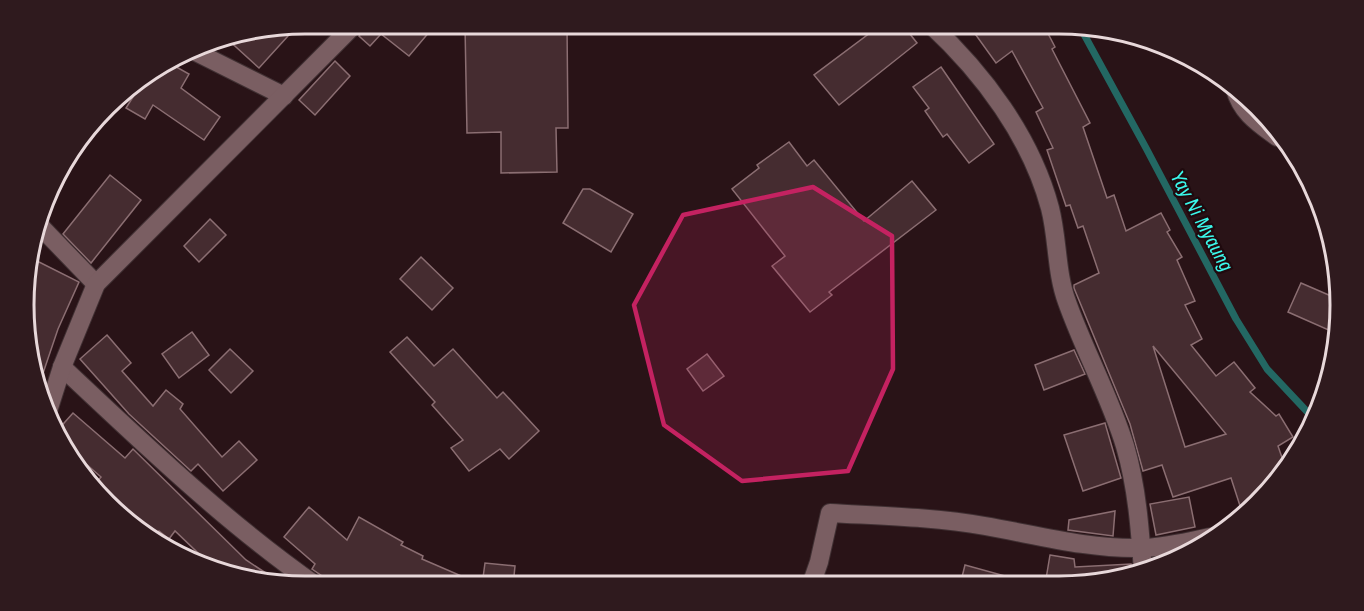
<svg xmlns="http://www.w3.org/2000/svg" width="1364" height="611" font-family="'Archivo Narrow',sans-serif">
<style>
.lines{fill:none;stroke-linecap:round;stroke-linejoin:round}
.stream{stroke:#236863;stroke-width:7}
.building{fill:#452c30;stroke:#8b6e72;stroke-width:1.5;fill-rule:evenodd}
.minor-casing{stroke:#403033;stroke-width:20}
.minor{stroke:#7a5e62;stroke-width:18}
.marked{fill:#c42261;fill-opacity:0.2;stroke:#c42261;stroke-width:4.5;stroke-linejoin:round}
.labels{text-anchor:middle;stroke-width:4.5;stroke-linejoin:round;paint-order:stroke}
.water-label{font-size:20px;font-style:italic;fill:#3bf8eb;stroke:#1f0a0e}
.rim{fill:none;stroke:#e8d8da;stroke-width:3}
</style>
<rect width="100%" height="100%" fill="#291317"/>
<g class="lines">
<path class="stream" d="M 1080,27 L 1146,148 L 1236,319 L 1267,369 L 1314,419"/>
</g>
<g class="building">
<path d="M 366,24 L 436,24 L 409,56 L 381,34 L 370,46 L 359,36 Z"/>
<path d="M 882,24 L 902,24 L 917,43 L 839,105 L 814,75 Z"/>
<path d="M 968,24 L 1043,24 L 1055,47 L 1052,49 L 1090,123 L 1083,127 L 1107,198 L 1114,195 L 1126,231 L 1161,213 L 1170,230 L 1167,232 L 1182,257 L 1177,260 L 1195,301 L 1185,305 L 1202,339 L 1191,345 L 1216,376 L 1234,362 L 1255,388 L 1250,392 L 1276,416 L 1279,414 L 1293,437 L 1278,446 L 1286,469 L 1243,515 L 1231,478 L 1173,497 L 1162,465 L 1143,471 L 1130,424 L 1074,288 L 1074,285 L 1099,273 L 1083,226 L 1078,228 L 1070,205 L 1066,206 L 1047,150 L 1053,148 L 1036,112 L 1043,108 L 1012,51 L 996,63 ZM 1153,346 L 1226,434 L 1185,447 Z"/>
<path d="M 298,25 L 259,68 L 225,37 L 269,30 Z"/>
<path d="M 465,26 L 567,26 L 568,128 L 556,128 L 557,172 L 501,173 L 501,132 L 467,133 Z"/>
<path d="M 335,61 L 350,76 L 315,115 L 299,100 Z"/>
<path d="M 171,64 L 189,74 L 181,88 L 220,117 L 204,140 L 153,105 L 145,119 L 126,108 L 143,81 Z"/>
<path d="M 941,67 L 994,144 L 969,163 L 947,134 L 943,137 L 925,111 L 929,108 L 913,87 Z"/>
<path d="M 789,142 L 807,166 L 814,160 L 864,221 L 912,181 L 936,210 L 829,292 L 832,295 L 810,312 L 772,266 L 785,256 L 732,189 L 759,168 L 757,165 Z"/>
<path d="M 110,175 L 141,200 L 91,263 L 63,234 Z"/>
<path d="M 583,189 L 590,189 L 633,214 L 611,252 L 563,223 Z"/>
<path d="M 210,219 L 226,235 L 199,262 L 184,246 Z"/>
<path d="M 421,257 L 453,288 L 432,310 L 400,279 Z"/>
<path d="M 37,261 L 79,282 L 58,329 L 39,385 L 29,360 L 29,278 Z"/>
<path d="M 1301,283 L 1338,299 L 1333,332 L 1288,312 Z"/>
<path d="M 192,332 L 209,355 L 179,378 L 162,354 Z"/>
<path d="M 107,335 L 131,363 L 122,371 L 153,406 L 166,390 L 183,404 L 180,409 L 222,457 L 239,441 L 257,460 L 223,491 L 198,464 L 191,471 L 129,414 L 80,359 Z"/>
<path d="M 407,337 L 434,366 L 453,349 L 497,398 L 503,392 L 539,431 L 509,459 L 500,449 L 469,471 L 451,448 L 463,440 L 432,405 L 435,402 L 390,352 Z"/>
<path d="M 230,349 L 253,371 L 231,393 L 209,370 Z"/>
<path d="M 1074,350 L 1085,374 L 1044,390 L 1035,365 Z"/>
<path d="M 707,354 L 724,376 L 703,391 L 687,369 Z"/>
<path d="M 73,413 L 125,458 L 133,449 L 246,560 L 281,583 L 218,572 L 175,531 L 169,539 L 159,531 L 153,536 L 120,517 L 94,485 L 101,477 L 60,441 L 56,432 Z"/>
<path d="M 1105,423 L 1121,478 L 1083,491 L 1064,435 Z"/>
<path d="M 1189,497 L 1195,527 L 1156,535 L 1150,504 Z"/>
<path d="M 309,507 L 347,540 L 359,517 L 403,542 L 401,545 L 423,556 L 422,559 L 482,585 L 485,563 L 515,566 L 513,586 L 329,587 L 325,578 L 312,569 L 315,564 L 284,537 Z"/>
<path d="M 1115,511 L 1113,536 L 1068,530 L 1069,520 Z"/>
<path d="M 1050,555 L 1074,559 L 1075,567 L 1131,564 L 1132,575 L 1096,585 L 1045,585 Z"/>
<path d="M 965,565 L 1016,579 L 1015,585 L 960,585 Z"/>
</g>
<g class="lines">
<g class="minor-casing">
<g id="minor">
<path d="M 930,24 C 983,73 1031,137 1050,208 C 1058,239 1056,273 1067,302 C 1084,350 1110,397 1125,446 C 1137,487 1140,529 1143,572"/>
<path d="M 194,51 L 284,96"/>
<path d="M 1235,89 C 1241,112 1258,123 1277,137"/>
<path d="M 39,225 L 96,284"/>
<path d="M 62,367 C 144,444 226,523 318,587"/>
<path d="M 48,411 L 62,367 L 96,284 L 355,24"/>
<path d="M 811,585 L 819,562 L 830,513 C 882,516 934,517 985,526 C 1037,535 1087,549 1140,548 C 1165,548 1192,540 1217,536"/>
</g>
</g>
<use href="#minor" class="minor"/>
</g>
<path class="marked" d="M 813,187 L 892,236 L 893,369 L 848,471 L 742,481 L 664,425 L 634,305 L 683,215 Z"/>
<g class="labels">
<g class="water-label">
<text transform="translate(1202 221) rotate(62)" y="7">Yay Ni Myaung</text>
</g>
</g>
<path d="M0 0H1364V611H0ZM305 34H1059A271 271 0 0 1 1330 305V305A271 271 0 0 1 1059 576H305A271 271 0 0 1 34 305V305A271 271 0 0 1 305 34Z" fill="#2f1a1e" fill-rule="evenodd"/>
<path class="rim" d="M305 34H1059A271 271 0 0 1 1330 305V305A271 271 0 0 1 1059 576H305A271 271 0 0 1 34 305V305A271 271 0 0 1 305 34Z"/>
</svg>
